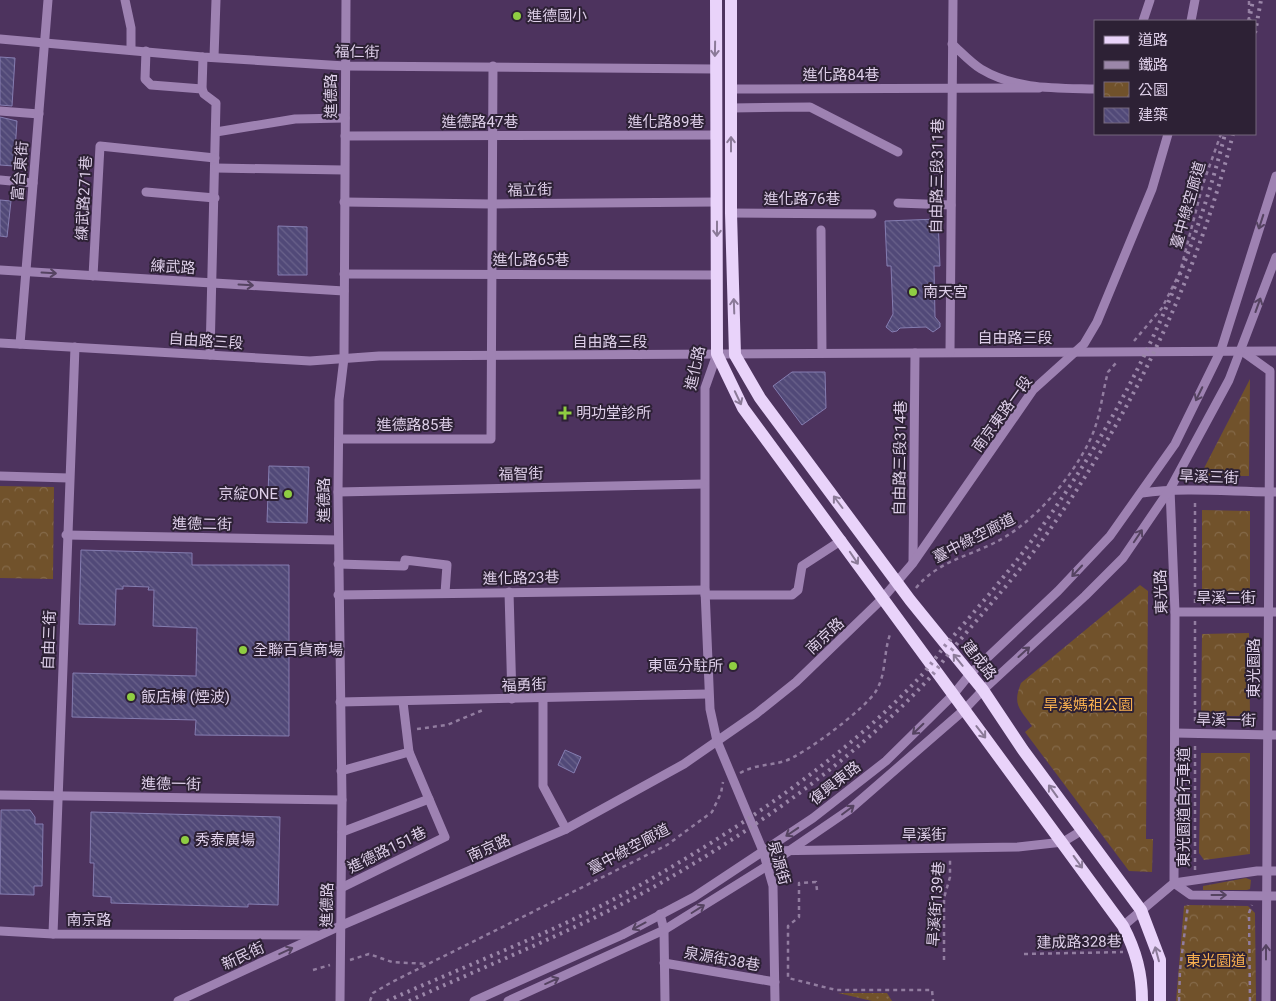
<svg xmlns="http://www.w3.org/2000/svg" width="1276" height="1001" font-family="Roboto,'Noto Sans TC',sans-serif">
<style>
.grass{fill:url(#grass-dots)}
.park{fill:url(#park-crowns)}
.building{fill:url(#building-back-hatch);stroke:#857db1}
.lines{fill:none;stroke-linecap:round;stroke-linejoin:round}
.path{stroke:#927da0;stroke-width:2.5;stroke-dasharray:4 4;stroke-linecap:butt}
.minor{stroke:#9e82b2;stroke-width:9}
.major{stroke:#e9d3fa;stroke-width:12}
.rail{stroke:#9b87a9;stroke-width:4;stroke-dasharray:2.5 5;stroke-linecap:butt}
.oneway{stroke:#8b7a98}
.oneway2{stroke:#554361}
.poi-dot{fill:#8fcd42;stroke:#2d2135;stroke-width:2}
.labels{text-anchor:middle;stroke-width:4;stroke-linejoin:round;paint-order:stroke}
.poi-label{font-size:15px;fill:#decfe9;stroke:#2d2135;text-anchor:start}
.street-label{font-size:15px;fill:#decfe9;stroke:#2d2135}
.park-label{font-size:15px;fill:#f9b04f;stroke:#2d2135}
</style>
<defs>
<pattern id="grass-dots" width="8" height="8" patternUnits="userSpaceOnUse" patternTransform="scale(1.25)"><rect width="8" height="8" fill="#71522b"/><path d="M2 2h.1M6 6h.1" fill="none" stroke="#856a4a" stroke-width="1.8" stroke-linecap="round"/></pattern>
<pattern id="park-crowns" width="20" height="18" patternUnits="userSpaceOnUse" patternTransform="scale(1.25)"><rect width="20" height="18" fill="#71522b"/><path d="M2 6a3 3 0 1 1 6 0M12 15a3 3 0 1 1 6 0" fill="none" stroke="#856a4a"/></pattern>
<pattern id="building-back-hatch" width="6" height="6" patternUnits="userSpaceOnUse" patternTransform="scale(1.25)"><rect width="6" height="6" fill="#514978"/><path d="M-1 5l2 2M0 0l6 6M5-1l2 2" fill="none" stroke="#6a628b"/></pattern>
</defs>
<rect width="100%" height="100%" fill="#4d335e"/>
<path class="grass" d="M 838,993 L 887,993 L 892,1001 L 872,1001 Z"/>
<g class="park">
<path d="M 1250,379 L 1249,476 L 1200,476 Z"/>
<path d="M 0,486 L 54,487 L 53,579 L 0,578 Z"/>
<path d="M 1202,510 L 1250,511 L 1250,591 L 1202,592 Z"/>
<path d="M 1140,585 L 1148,591 L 1146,839 L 1153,839 L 1152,872 L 1129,871 L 1025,732 L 1032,726 C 1020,709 1012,705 1021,683 Z"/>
<path d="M 1249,633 L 1250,716 L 1201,716 L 1202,634 Z"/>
<path d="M 1201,753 L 1250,753 L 1250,854 L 1204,860 L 1199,853 Z"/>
<path d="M 1246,878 L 1251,880 L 1250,889 L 1247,890 L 1203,890 L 1203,886 Z"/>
<path d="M 1188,905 L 1248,906 L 1255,913 L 1256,1001 L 1176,1001 L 1184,906 Z"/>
</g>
<g class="building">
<path d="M 0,57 L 15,58 L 12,106 L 0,105 Z"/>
<path d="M 0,117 L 17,121 L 14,166 L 0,165 Z"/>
<path d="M 0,200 L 11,201 L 7,237 L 0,236 Z"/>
<path d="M 938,219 L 940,266 L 934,266 L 935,317 L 940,323 L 940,327 L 933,332 L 926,327 L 900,328 L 897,331 L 892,332 L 886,327 L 893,314 L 891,266 L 887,266 L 885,221 Z"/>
<path d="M 278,226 L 307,227 L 307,275 L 278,275 Z"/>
<path d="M 792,372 L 825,372 L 826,408 L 802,425 L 773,386 Z"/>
<path d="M 269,466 L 309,467 L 307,523 L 267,522 Z"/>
<path d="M 81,550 L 192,553 L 192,565 L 289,565 L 289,736 L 195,735 L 196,720 L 72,717 L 73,673 L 196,676 L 197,628 L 153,626 L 154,590 L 148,590 L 149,587 L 123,586 L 123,589 L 116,589 L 115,625 L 79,624 Z"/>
<path d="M 565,750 L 581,757 L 574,773 L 558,765 Z"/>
<path d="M 1,810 L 30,810 L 35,817 L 35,824 L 43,824 L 42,886 L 34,886 L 34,895 L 0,894 Z"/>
<path d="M 91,812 L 280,817 L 278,905 L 248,904 L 248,907 L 111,903 L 111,897 L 93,896 L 94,863 L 90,863 Z"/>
</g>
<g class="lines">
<g class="path">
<path d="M 1249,21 L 1249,0"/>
<path d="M 1134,341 L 1162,308 L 1180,272 L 1203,184 L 1221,134"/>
<path d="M 916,588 C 937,562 966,557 994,543 C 1033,524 1070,480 1089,442 C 1100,421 1102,394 1108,372 L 1116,363"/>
<path d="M 1195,603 L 1195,501"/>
<path d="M 1195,621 L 1195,723"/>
<path d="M 417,729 L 447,725 L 483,710"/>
<path d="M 740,773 C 756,764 769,766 785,761 C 805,754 865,709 876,691 C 887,673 883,651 891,632"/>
<path d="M 1195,870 L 1195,743"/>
<path d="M 817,890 L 816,882 L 799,883 L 799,917 L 788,926 L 788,978 L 836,990 L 932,990 L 933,1001"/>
<path d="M 1024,954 L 1123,952"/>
<path d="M 350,960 L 369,954 L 392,962 L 427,964"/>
<path d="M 944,960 L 944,898 L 950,877 L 950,857"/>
<path d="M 313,970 L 330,965"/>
<path d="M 370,1001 L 373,993 L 392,982 L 667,845 L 712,812 L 721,793 L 723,782"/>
<path d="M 1179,1001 L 1180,970 L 1188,905"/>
<path d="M 1250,1001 L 1249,913 L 1252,905"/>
</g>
<g class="minor">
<path d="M 125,0 L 131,28 L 131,50"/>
<path d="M 1143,21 L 1150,0"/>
<path d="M 1191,21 L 1195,0"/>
<path d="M 0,39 L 203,57 L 345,66 L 715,69"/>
<path d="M 952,44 C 961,52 971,63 981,69 C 1016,90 1056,88 1095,89"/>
<path d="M 146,51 L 145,79 L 151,85 L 202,89"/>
<path d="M 203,57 L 202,89 L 204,94 L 216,103 L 210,355"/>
<path d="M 214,57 L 216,0"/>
<path d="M 731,89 L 1039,88"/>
<path d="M 731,108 L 810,107 L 898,152"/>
<path d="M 0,111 L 39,114"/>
<path d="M 216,132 L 295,119 L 345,118"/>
<path d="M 345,136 L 715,135"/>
<path d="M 215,168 L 344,170"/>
<path d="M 0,180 L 33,183"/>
<path d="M 146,192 L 215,198"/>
<path d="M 344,202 L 491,204 L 716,202"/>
<path d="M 898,203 L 951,205"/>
<path d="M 731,213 L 872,214"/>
<path d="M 821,230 L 822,353"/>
<path d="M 0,270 L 344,291"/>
<path d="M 344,274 L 717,275"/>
<path d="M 93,276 L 100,146 L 215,158"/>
<path d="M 0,343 L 310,361 L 379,356 L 1276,351"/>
<path d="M 20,344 L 48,0"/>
<path d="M 1242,351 L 1270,371 L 1266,1001"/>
<path d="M 950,352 L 953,0"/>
<path d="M 717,354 L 705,388 L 705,590 L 710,709 L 717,741 L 763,851 L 773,886 L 775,1001"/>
<path d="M 339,439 L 491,439 L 493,66"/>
<path d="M 0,476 L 69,478"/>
<path d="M 338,492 L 704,484"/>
<path d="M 1142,493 C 1186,487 1232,492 1276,492"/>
<path d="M 66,535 L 338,540"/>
<path d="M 913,562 L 915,353"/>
<path d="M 338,564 L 404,566 L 405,560 L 447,565 L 445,593"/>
<path d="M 509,592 L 512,699"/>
<path d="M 338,595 L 705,590"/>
<path d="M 705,595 L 792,595 L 798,590 L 802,566 L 842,540"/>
<path d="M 1175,612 L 1276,612"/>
<path d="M 543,698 L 543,786 L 566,829"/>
<path d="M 340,702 L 708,694"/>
<path d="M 1175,733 L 1276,735"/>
<path d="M 341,771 L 409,752"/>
<path d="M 0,795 L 342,800"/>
<path d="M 342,832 L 429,799"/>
<path d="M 765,851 L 1018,847 L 1063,842 L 1081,831"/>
<path d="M 1174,883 L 1191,895 L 1276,896"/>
<path d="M 1174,883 L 1257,871 L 1276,871"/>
<path d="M 341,888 L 445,837 L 409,752 L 403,702"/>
<path d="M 660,914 L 664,930 L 665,1001"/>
<path d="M 1123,926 L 1174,883 L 1175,612 L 1170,489"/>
<path d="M 0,931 L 53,934 L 317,935"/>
<path d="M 53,934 L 75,347"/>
<path d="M 664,963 L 775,982"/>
<path d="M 178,1001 L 340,926 L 566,829 L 684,764 L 756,714 L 796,682 L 882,599 L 913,563 L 1033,390 L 1084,344 L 1097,322 L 1152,189 L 1168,134"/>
<path d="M 340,1001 L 342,800 L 338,492 L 339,400 L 344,358 L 346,0"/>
<path d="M 474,1001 L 622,935 L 694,897 L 813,818 L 886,761 L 953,695 L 970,674 L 1058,591 L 1110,536 L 1175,444 L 1221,350 L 1276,176"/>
<path d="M 508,1001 L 664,930 L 767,866 L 849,810 L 964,710 L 983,690 L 1085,596 L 1123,558 L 1170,489 L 1229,380 L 1276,257"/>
</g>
<g class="major">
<path d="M 716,0 L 717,354 L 743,408 L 1123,926 C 1136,951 1142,973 1142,1001"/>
<path d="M 731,0 L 731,213 L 735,355 L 760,398 L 910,600 L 983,690 L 1023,750 L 1141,910 L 1160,960 L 1160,1001"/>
</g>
<g class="rail">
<path d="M 1249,21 L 1253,0"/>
<path d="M 1255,33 L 1261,0"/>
<path d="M 387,1001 C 476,961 571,926 656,876 C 746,824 847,755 918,679 C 930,667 939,652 950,640 C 980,605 1011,570 1038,532 C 1125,413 1189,277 1225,134"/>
<path d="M 409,1001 C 492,963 579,929 659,884 C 753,830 848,764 923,685 C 935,673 944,659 955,646 C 986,609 1018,574 1046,535 C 1132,414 1197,278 1233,134"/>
</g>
</g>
<defs><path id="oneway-shaft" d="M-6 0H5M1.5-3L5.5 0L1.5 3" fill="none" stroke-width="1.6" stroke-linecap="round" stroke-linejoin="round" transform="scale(1.25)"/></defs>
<g class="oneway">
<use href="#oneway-shaft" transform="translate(715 49) rotate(91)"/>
<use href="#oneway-shaft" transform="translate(731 144) rotate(-90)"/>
<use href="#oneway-shaft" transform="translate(717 229) rotate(90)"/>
<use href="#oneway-shaft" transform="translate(734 306) rotate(-92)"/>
<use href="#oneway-shaft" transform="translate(738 398) rotate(65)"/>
<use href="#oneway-shaft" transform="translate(838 502) rotate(-127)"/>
<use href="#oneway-shaft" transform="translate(854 558) rotate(56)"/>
<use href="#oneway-shaft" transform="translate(958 660) rotate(-129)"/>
<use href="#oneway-shaft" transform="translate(981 732) rotate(52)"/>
<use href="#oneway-shaft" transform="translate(1053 791) rotate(-126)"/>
<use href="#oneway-shaft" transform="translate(1078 862) rotate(54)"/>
<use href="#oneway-shaft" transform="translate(1157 954) rotate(-105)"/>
</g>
<g class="oneway2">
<use href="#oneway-shaft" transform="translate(1261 222) rotate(108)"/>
<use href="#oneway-shaft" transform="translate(49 273) rotate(3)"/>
<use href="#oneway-shaft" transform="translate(246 285) rotate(3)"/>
<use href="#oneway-shaft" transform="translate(1258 305) rotate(-70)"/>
<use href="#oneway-shaft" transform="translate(1199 394) rotate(116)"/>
<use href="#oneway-shaft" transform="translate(1138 536) rotate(-56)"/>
<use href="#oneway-shaft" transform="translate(1077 571) rotate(133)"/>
<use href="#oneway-shaft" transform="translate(1024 652) rotate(-42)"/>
<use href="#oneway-shaft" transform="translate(918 729) rotate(136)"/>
<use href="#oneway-shaft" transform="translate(848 810) rotate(-37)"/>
<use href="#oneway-shaft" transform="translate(792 832) rotate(146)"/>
<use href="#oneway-shaft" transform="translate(1219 895)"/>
<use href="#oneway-shaft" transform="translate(698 909) rotate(-32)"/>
<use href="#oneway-shaft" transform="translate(639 926) rotate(152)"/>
<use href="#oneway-shaft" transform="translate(286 951) rotate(-25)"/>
<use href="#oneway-shaft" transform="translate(1266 952) rotate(-90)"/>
<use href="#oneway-shaft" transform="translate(552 981) rotate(-24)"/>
</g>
<g class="poi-dot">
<circle cx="517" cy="16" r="5"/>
<circle cx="913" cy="292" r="5"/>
<path d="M562.5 405.5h5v5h5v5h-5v5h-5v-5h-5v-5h5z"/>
<circle cx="288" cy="494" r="5"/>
<circle cx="243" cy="650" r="5"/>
<circle cx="733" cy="666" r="5"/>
<circle cx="131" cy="697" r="5"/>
<circle cx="185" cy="840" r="5"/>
</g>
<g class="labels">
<g class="poi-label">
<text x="527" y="21">進德國小</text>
<text x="923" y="297">南天宮</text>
<text x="576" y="418">明功堂診所</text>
<text x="278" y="499" text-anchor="end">京綻ONE</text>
<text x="253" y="655">全聯百貨商場</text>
<text x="723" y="671" text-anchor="end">東區分駐所</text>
<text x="141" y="702">飯店棟 (煙波)</text>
<text x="195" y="845">秀泰廣場</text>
</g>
<g class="street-label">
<text transform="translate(357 52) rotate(1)" y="5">福仁街</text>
<text x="841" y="80">進化路84巷</text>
<text transform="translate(331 96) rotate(-90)" y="5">進德路</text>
<text x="480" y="127">進德路47巷</text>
<text x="666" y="127">進化路89巷</text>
<text transform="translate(20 171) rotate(-85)" y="5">富台東街</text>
<text transform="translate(937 176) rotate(-89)" y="5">自由路三段311巷</text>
<text transform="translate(530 190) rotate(-1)" y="5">福立街</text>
<text transform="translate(84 198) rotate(-87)" y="5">練武路271巷</text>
<text x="802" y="204">進化路76巷</text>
<text transform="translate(1188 205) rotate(-74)" y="5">臺中綠空廊道</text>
<text x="531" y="265">進化路65巷</text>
<text transform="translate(173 267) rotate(3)" y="5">練武路</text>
<text x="1015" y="343">自由路三段</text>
<text transform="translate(206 341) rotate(4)" y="5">自由路三段</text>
<text x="610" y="347">自由路三段</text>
<text transform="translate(695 368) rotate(-78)" y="5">進化路</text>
<text transform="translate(1002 414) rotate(-54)" y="5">南京東路一段</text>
<text x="415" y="430">進德路85巷</text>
<text transform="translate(900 458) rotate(-89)" y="5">自由路三段314巷</text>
<text transform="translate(521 474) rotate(-1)" y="5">福智街</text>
<text transform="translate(1209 477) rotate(2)" y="5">旱溪三街</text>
<text transform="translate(324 500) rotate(-90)" y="5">進德路</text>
<text transform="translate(202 524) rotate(1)" y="5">進德二街</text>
<text transform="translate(974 538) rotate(-27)" y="5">臺中綠空廊道</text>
<text transform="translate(521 578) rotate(-1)" y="5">進化路23巷</text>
<text transform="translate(1161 592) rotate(-92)" y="5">東光路</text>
<text x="1226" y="603">旱溪二街</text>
<text transform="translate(825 636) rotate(-43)" y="5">南京路</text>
<text transform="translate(49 640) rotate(-88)" y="5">自由三街</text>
<text transform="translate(979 660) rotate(51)" y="5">建成路</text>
<text transform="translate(1254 668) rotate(-90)" y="5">東光園路</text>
<text transform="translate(524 685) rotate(-2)" y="5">福勇街</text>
<text transform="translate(1226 720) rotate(1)" y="5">旱溪一街</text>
<text transform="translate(835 783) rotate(-38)" y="5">復興東路</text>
<text transform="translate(171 784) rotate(1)" y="5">進德一街</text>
<text transform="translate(1184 807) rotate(-90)" y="5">東光園道自行車道</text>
<text x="924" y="840">旱溪街</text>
<text transform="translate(489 848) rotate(-24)" y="5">南京路</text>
<text transform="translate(629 849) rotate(-28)" y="5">臺中綠空廊道</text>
<text transform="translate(387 850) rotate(-26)" y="5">進德路151巷</text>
<text transform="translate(779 863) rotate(74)" y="5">泉源街</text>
<text transform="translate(936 904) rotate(-86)" y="5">旱溪街139巷</text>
<text transform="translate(327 905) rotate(-89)" y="5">進德路</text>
<text x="89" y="925">南京路</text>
<text transform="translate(1079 942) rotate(-1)" y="5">建成路328巷</text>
<text transform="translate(243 956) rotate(-25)" y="5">新民街</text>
<text transform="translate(722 959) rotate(10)" y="5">泉源街38巷</text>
</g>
<g class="park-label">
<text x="1088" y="710">旱溪媽祖公園</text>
<text x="1216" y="966">東光園道</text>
</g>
</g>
<rect x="1094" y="20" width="162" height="115" fill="#2d2135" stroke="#74677d"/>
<rect x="1104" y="36" width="25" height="8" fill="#e9d3fa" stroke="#74677d"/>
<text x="1138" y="45" font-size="15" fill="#decfe9">道路</text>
<rect x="1104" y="61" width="25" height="8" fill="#9b87a9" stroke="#74677d"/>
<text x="1138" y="70" font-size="15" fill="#decfe9">鐵路</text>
<rect x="1104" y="82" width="25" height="15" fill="url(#park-crowns)" stroke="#74677d"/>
<text x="1138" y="95" font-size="15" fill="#decfe9">公園</text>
<rect x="1104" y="108" width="25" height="15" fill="url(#building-back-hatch)" stroke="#74677d"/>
<text x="1138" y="120" font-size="15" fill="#decfe9">建築</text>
</svg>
